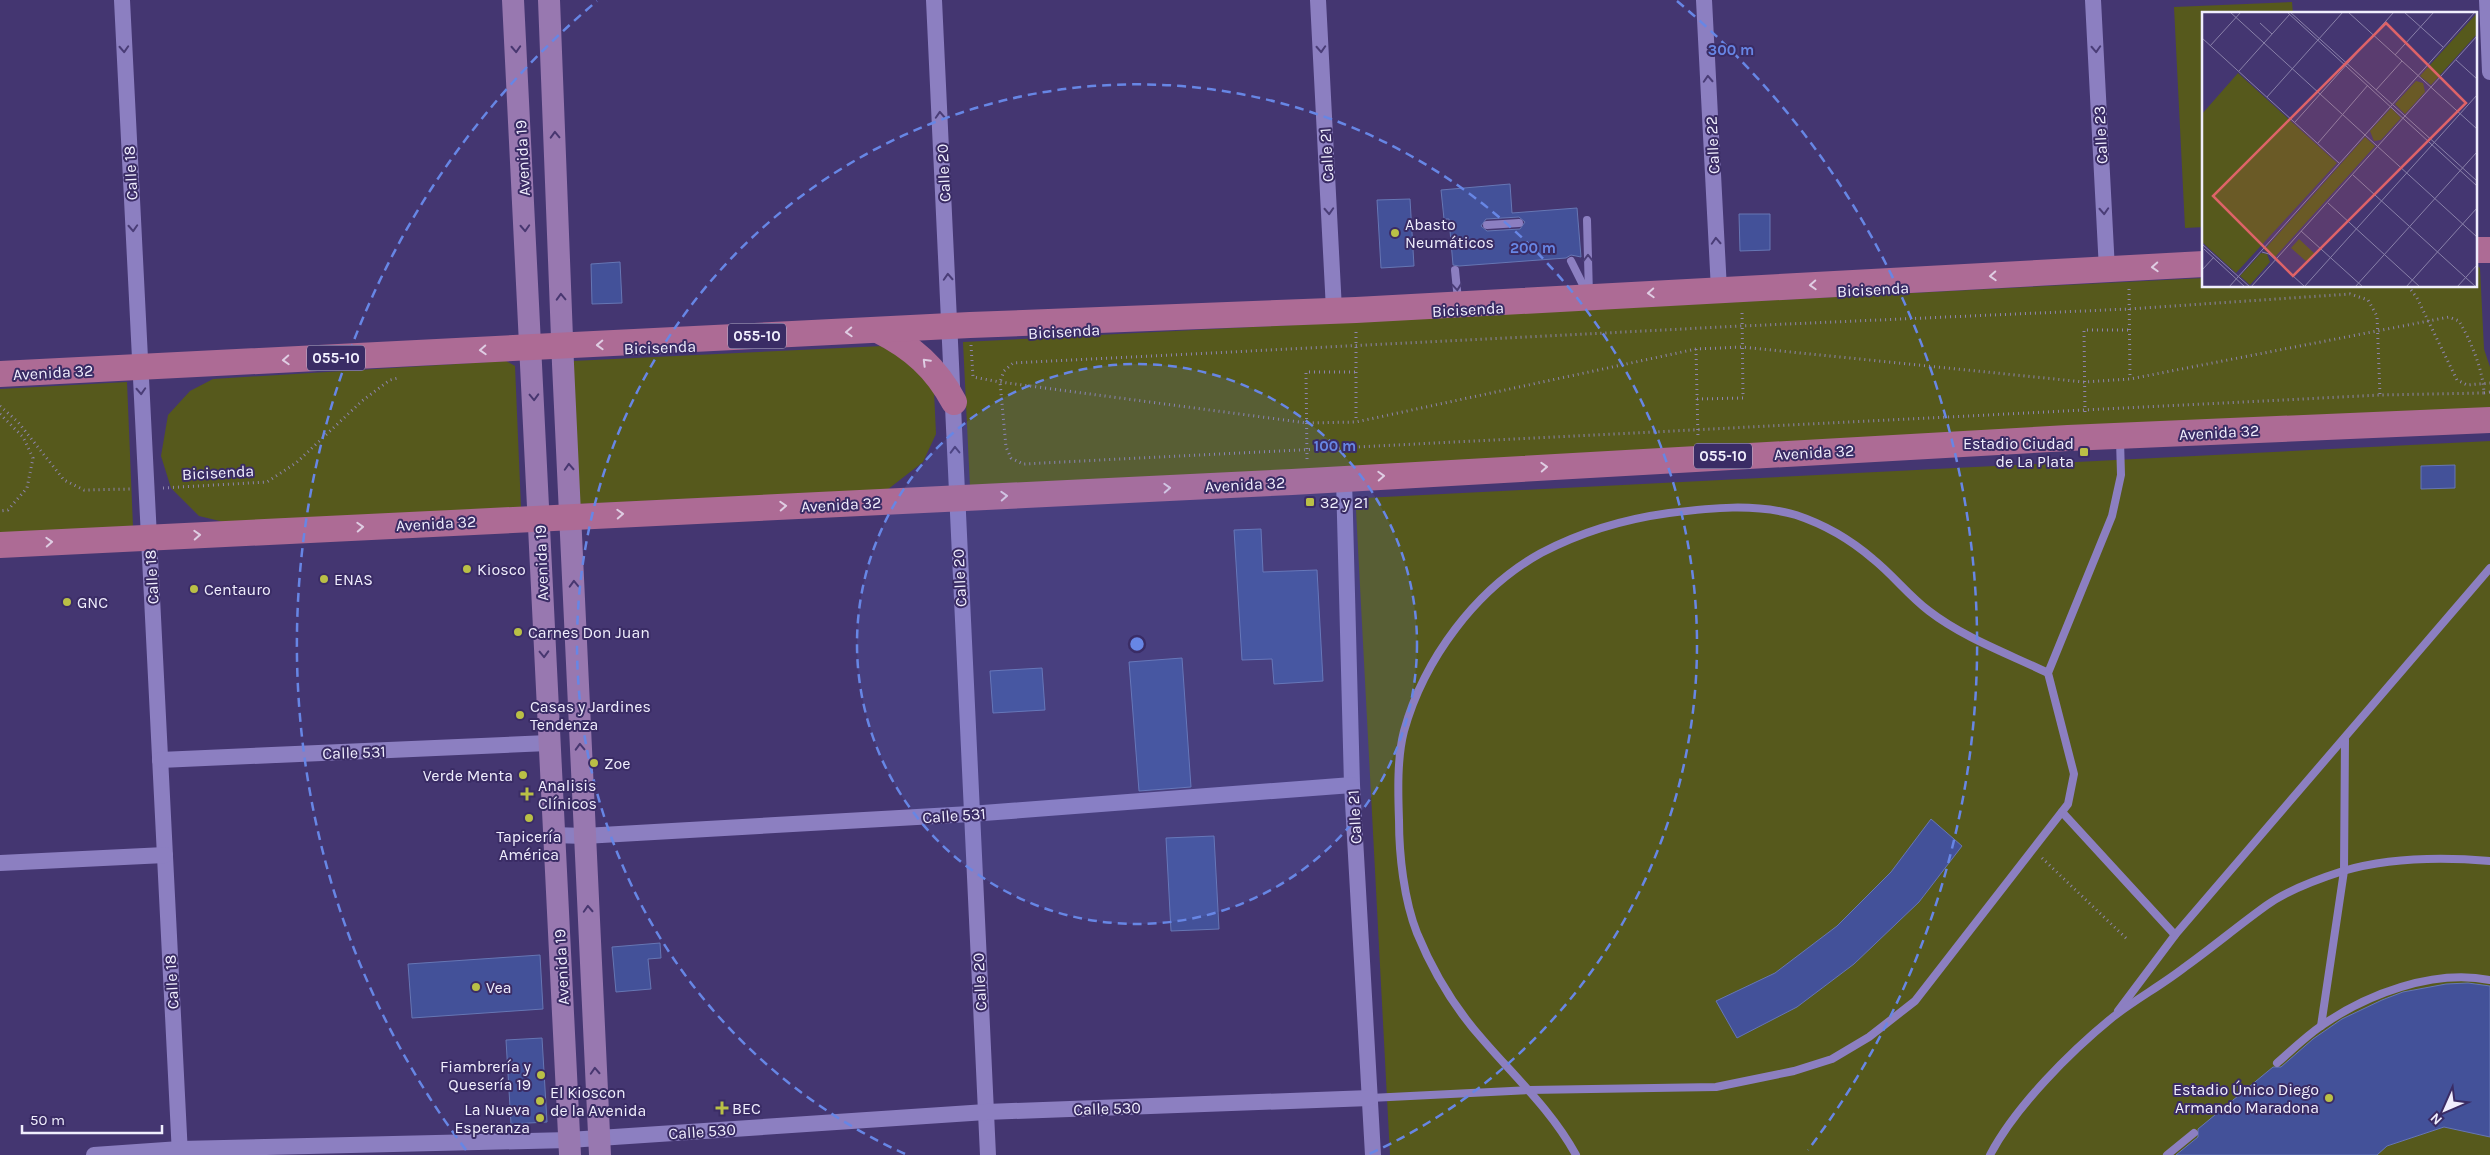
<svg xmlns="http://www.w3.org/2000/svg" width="2490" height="1155" font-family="Karla,sans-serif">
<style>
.green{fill:#56591c}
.building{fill:#435199;stroke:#6676b4;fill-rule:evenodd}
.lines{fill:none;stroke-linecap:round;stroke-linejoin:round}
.path{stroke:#8e85ad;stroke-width:3;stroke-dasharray:1 4;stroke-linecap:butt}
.service{stroke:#8c7fc1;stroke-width:8}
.minor{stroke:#8c7fc1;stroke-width:16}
.secondary{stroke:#9878b0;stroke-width:22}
.trunk{stroke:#ad6b95;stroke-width:26}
.oneway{stroke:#4a3d77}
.oneway2{stroke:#483770}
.oneway3{stroke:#dfcde3}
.ring{fill:none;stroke:#6786e5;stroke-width:2.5;stroke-dasharray:9 6}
.poi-dot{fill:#bac046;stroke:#3a2c65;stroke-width:2}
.labels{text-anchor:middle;stroke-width:4;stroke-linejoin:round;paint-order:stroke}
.shield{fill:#3a2c65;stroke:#b9b4cf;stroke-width:1}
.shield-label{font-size:15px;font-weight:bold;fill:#f0eefd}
.street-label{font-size:16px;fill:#f0eefd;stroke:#3a2c65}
.poi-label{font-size:16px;fill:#f0eefd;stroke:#3a2c65;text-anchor:start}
.inset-road{fill:none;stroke:#8980a9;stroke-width:1}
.view{fill:#de6368;fill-opacity:0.15;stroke:#de6368;stroke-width:2.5}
.inset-edge{fill:none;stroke:#f0eefd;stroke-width:2.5}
.centre{fill:#6786e5;stroke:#3a2c65;stroke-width:2.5}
.ring-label{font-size:15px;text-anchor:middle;font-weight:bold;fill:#6786e5;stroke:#3a2c65;stroke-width:4;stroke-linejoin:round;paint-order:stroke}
</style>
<rect width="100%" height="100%" fill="#443671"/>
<g class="green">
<path d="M 2292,2 L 2293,14 L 2204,14 L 2204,227 L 2185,228 L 2174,7 Z"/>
<path d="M 2476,265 L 2480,268 L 2484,349 L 2490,367 L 2490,409 L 970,487 L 963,342 L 2204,278 L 2204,286 L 2476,286 Z"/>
<path d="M 883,346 L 918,366 L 934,391 L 936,434 L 923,462 L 887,490 L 580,504 L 572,361 Z"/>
<path d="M 506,361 L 515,366 L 521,508 L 228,523 L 199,516 L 171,488 L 161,456 L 168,415 L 190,391 L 213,379 Z"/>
<path d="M 127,382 L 133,527 L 0,534 L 0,389 Z"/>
<path d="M 2490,441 L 2490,1155 L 1390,1155 L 1356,510 L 1364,498 Z"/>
</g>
<g class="building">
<path d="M 1510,184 L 1512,213 L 1577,208 L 1581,257 L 1571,255 L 1566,258 L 1459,266 L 1453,265 L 1449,219 L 1444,219 L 1441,190 ZM 1519,217 L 1525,222 L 1520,229 L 1487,231 L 1481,226 L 1486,219 Z"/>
<path d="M 1410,199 L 1414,266 L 1381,268 L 1377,200 Z"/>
<path d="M 1739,214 L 1770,214 L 1770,250 L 1740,251 Z"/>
<path d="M 620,262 L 622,303 L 592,304 L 591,264 Z"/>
<path d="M 2455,465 L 2455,488 L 2421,489 L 2421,466 Z"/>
<path d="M 1261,529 L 1263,572 L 1317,570 L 1323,681 L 1274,684 L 1272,659 L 1242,660 L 1234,530 Z"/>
<path d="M 1182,658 L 1191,787 L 1139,791 L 1129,662 Z"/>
<path d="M 1042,668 L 1045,710 L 993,713 L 990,671 Z"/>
<path d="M 1931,819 L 1962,846 L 1919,902 L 1854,964 L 1797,1007 L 1737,1038 L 1716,1001 L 1775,973 L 1837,926 L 1891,872 Z"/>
<path d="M 1214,836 L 1219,929 L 1171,931 L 1166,838 Z"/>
<path d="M 660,943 L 661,958 L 648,959 L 651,989 L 616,992 L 612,947 Z"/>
<path d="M 540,955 L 543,1009 L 412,1018 L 408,964 Z"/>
<path d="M 2468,983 L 2490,986 L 2490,1137 L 2444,1127 L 2387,1146 L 2377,1155 L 2176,1155 L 2198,1137 L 2198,1129 L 2273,1067 L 2281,1067 L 2313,1039 L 2342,1019 L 2382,1000 L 2403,992 L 2446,984 Z"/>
<path d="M 542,1038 L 547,1122 L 511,1124 L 506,1040 Z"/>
</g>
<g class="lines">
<g class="path">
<path d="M 2408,286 L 2417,298 L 2457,380 L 2467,385 L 2490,383"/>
<path d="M 2129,289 L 2130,379"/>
<path d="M 1356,332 L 1356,422"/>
<path d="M 971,345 L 973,377 L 1000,382 L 1307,423 L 1356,422 L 1696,349 L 1742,347 L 2084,382 L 2130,379 L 2449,317 L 2459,321 C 2471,341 2483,370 2484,393 L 2380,395 L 1023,464 L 1011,458 L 1006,447 L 1000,382 L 1004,371 L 1013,363 L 1742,326 L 2129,309 L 2350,294 L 2368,300 L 2377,316 L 2380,395"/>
<path d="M 1696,349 L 1698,439"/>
<path d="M 2484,393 L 2490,392"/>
<path d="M 1697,399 L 1743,398 L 1742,310"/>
<path d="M 0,406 L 18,422 L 64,480 L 84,490 L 131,489"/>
<path d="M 2085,412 L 2084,330 L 2130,330"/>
<path d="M 0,414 L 23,437 L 33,458 L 27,488 L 8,510 L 0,511"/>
<path d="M 1307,459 L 1306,372 L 1356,372"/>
<path d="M 163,488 L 267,482 L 296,463 L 362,401 L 390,380 L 398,378"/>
<path d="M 2042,858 L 2128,940"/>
</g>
<g class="service">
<path d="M 1587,220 L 1589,295"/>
<path d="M 1487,225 L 1519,223"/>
<path d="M 1571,261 L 1587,293"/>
<path d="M 1455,270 L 1458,300"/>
<path d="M 2062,812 L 2175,935"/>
<path d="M 2118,1011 L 2175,935 L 2490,568"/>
<path d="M 2321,1026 L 2344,871 L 2345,739"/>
<path d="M 2277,1063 C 2291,1051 2305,1037 2321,1026 C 2367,994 2433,969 2490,980"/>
<path d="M 1370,1098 L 1529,1090 L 1716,1087 L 1794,1071 L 1832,1059 L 1869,1037 L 1915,1001 L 2068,804 L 2074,774 L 2048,673 L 2112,516 L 2121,475 L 2120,440"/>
<path d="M 1576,1155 C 1552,1111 1516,1078 1484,1041 C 1456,1010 1433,972 1417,933 C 1404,900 1399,855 1399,820 C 1398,792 1397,758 1404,731 C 1424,659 1476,589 1541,553 C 1581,532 1625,519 1669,513 C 1710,508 1755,503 1796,515 C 1823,524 1851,540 1873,559 C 1893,575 1909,596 1929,611 C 1964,638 2009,654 2048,673"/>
<path d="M 1990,1155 C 2016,1106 2070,1052 2113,1017 C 2136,999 2162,985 2185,967 C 2213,947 2239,925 2267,905 C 2288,890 2318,879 2343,871 C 2388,858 2443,857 2490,861"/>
<path d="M 2167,1155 L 2194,1133"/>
</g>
<g class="minor">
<path d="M 122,0 L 180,1155"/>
<path d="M 934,0 L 988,1155"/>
<path d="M 1318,0 L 1334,310"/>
<path d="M 1704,0 L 1719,290"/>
<path d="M 2093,0 L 2107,270"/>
<path d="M 2487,0 L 2490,72"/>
<path d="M 1344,479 L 1352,785 L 1373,1155"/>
<path d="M 160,760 L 548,743"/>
<path d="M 554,835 L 584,836 L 970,814 L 1352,785"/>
<path d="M 0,863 L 165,855"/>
<path d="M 94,1155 L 180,1149 L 569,1140 L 986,1112 L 1370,1098"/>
</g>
<g class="secondary">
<path d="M 513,0 C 534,385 549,770 570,1155"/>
<path d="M 549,0 L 563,364 L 600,1155"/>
</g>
<g class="trunk">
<path d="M 2476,250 L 2490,250"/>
<path d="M 878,330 C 912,347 936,368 954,402"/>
<path d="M 0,374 L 970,325 L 1356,310 L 2204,264"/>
<path d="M 0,545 L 1292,482 L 2068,438 L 2490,420"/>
</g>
</g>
<defs><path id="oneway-chevron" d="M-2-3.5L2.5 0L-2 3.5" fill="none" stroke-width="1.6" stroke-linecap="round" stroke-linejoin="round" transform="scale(1.25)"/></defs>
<g class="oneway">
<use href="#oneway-chevron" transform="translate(124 49) rotate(87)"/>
<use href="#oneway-chevron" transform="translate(1321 49) rotate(87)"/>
<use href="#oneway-chevron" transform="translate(2096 49) rotate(87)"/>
<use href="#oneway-chevron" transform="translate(1708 79) rotate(-93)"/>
<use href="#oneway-chevron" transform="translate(940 115) rotate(-93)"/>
<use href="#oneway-chevron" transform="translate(1329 211) rotate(87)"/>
<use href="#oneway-chevron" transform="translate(2104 211) rotate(87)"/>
<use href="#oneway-chevron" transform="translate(133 228) rotate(87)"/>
<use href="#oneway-chevron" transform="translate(1716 241) rotate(-93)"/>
<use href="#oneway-chevron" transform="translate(1588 258) rotate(-91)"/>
<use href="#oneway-chevron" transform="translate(948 277) rotate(-93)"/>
<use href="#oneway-chevron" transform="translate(1457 287) rotate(85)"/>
<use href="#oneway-chevron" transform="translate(141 391) rotate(87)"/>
<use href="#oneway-chevron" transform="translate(955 450) rotate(-91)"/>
</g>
<g class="oneway2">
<use href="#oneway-chevron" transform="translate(516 49) rotate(87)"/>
<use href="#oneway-chevron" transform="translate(555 135) rotate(-92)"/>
<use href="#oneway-chevron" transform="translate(525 228) rotate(87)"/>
<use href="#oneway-chevron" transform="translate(561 297) rotate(-92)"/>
<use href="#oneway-chevron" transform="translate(534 397) rotate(88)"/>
<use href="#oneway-chevron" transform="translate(569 467) rotate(-93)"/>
<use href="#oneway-chevron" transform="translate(574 584) rotate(-92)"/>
<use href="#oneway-chevron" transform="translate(544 654) rotate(88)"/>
<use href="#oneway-chevron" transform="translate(580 747) rotate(-92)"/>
<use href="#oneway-chevron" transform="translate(588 909) rotate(-93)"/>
<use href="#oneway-chevron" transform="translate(595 1071) rotate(-93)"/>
</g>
<g class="oneway3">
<use href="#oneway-chevron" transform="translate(2155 267) rotate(177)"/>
<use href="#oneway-chevron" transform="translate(1993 276) rotate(177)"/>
<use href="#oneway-chevron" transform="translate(1813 285) rotate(177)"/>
<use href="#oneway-chevron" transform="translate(1651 293) rotate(177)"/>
<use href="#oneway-chevron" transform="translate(849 332) rotate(177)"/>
<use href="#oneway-chevron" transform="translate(600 345) rotate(178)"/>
<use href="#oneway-chevron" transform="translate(483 350) rotate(177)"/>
<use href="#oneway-chevron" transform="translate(286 360) rotate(177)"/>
<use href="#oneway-chevron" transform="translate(926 362) rotate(-135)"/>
<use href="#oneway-chevron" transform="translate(1544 467) rotate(-3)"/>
<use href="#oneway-chevron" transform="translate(1381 476) rotate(-3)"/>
<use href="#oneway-chevron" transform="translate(1167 488) rotate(-3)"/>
<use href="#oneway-chevron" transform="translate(1004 496) rotate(-3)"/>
<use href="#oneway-chevron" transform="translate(783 506) rotate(-3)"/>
<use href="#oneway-chevron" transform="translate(620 514) rotate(-3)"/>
<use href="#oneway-chevron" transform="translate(360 527) rotate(-3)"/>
<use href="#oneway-chevron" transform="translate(197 535) rotate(-3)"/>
<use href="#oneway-chevron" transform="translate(49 542) rotate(-3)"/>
</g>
<circle cx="1137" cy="644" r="280" fill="#6786e5" fill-opacity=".12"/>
<g class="ring">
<circle cx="1137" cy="644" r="280"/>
<path d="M905 1154A560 560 0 1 1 1369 1154"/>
<path d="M466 1150A840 840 0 0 1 597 1M1677 1A840 840 0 0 1 1808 1150"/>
</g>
<g class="poi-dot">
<circle cx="1395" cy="233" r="5"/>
<rect x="2079" y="447" width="10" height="10" rx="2.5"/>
<rect x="1305" y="497" width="10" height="10" rx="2.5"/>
<circle cx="467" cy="569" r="5"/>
<circle cx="324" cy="579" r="5"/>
<circle cx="194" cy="589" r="5"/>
<circle cx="67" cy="602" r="5"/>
<circle cx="518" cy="632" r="5"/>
<circle cx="520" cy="715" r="5"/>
<circle cx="594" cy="763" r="5"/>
<circle cx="523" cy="775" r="5"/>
<path d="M524.5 786.5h5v5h5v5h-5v5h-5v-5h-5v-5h5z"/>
<circle cx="529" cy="818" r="5"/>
<circle cx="476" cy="987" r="5"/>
<circle cx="541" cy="1075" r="5"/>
<circle cx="2329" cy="1098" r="5"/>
<circle cx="540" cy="1101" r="5"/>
<path d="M719.5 1100.5h5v5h5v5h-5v5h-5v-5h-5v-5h5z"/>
<circle cx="540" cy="1118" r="5"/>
</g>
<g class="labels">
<g class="shield">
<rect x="728" y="323.5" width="58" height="25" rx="4"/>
<rect x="307" y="345.5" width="58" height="25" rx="4"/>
<rect x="1694" y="443.5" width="58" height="25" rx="4"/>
</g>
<g class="shield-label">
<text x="757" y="341">055-10</text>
<text x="336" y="363">055-10</text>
<text x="1723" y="461">055-10</text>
</g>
<g class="street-label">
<text transform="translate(2100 135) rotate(-93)" y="6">Calle 23</text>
<text transform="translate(1712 145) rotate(-93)" y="6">Calle 22</text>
<text transform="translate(1326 155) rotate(-93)" y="6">Calle 21</text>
<text transform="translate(522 158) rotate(-93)" y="6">Avenida 19</text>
<text transform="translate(130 173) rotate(-93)" y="6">Calle 18</text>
<text transform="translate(943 173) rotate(-93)" y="6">Calle 20</text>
<text transform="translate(1873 289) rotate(-3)" y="6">Bicisenda</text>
<text transform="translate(1468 309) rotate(-3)" y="6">Bicisenda</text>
<text transform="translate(1064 331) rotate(-3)" y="6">Bicisenda</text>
<text transform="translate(660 347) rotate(-2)" y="6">Bicisenda</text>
<text transform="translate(53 372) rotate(-3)" y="6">Avenida 32</text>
<text transform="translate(2219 432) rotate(-3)" y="6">Avenida 32</text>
<text transform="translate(1814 452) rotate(-3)" y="6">Avenida 32</text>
<text transform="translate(218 472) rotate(-3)" y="6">Bicisenda</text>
<text transform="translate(1245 484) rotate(-3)" y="6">Avenida 32</text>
<text transform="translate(841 504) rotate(-3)" y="6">Avenida 32</text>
<text transform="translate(436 523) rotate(-3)" y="6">Avenida 32</text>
<text transform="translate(541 563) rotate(-92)" y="6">Avenida 19</text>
<text transform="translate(151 577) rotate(-93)" y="6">Calle 18</text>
<text transform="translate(959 578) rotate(-93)" y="6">Calle 20</text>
<text transform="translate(354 752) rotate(-2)" y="6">Calle 531</text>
<text transform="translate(954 815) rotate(-4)" y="6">Calle 531</text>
<text transform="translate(1354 817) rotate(-93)" y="6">Calle 21</text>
<text transform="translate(561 967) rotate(-93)" y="6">Avenida 19</text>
<text transform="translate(171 982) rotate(-93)" y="6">Calle 18</text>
<text transform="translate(979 982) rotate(-93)" y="6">Calle 20</text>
<text transform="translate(1107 1108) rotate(-2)" y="6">Calle 530</text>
<text transform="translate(702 1131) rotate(-4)" y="6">Calle 530</text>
</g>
<g class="poi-label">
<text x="1405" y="230">Abasto<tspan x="1405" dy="18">Neumáticos</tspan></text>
<text x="2074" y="449" text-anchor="end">Estadio Ciudad<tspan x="2074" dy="18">de La Plata</tspan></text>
<text x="1320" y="508">32 y 21</text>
<text x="477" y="575">Kiosco</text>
<text x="334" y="585">ENAS</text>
<text x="204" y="595">Centauro</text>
<text x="77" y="608">GNC</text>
<text x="528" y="638">Carnes Don Juan</text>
<text x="530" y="712">Casas y Jardines<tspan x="530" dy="18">Tendenza</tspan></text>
<text x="604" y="769">Zoe</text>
<text x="513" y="781" text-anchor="end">Verde Menta</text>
<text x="538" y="791">Analisis<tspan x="538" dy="18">Clínicos</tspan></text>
<text x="529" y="842" text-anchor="middle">Tapicería<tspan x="529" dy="18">América</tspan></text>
<text x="486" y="993">Vea</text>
<text x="531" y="1072" text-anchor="end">Fiambrería y<tspan x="531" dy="18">Quesería 19</tspan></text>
<text x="2319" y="1095" text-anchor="end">Estadio Único Diego<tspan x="2319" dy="18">Armando Maradona</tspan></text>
<text x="550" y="1098">El Kioscon<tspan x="550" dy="18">de la Avenida</tspan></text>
<text x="732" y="1114">BEC</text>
<text x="530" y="1115" text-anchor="end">La Nueva<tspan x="530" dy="18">Esperanza</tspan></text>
</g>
</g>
<g transform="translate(2202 12)">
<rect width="275" height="275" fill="#443671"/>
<path d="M 275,1 L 275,22 L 229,73 L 218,64 ZM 36,61 L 135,151 L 34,261 L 0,230 L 0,102 ZM 214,69 L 221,71 L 223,80 L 203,102 L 193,92 ZM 189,96 L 199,106 L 179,128 L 172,129 L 168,119 ZM 163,125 L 173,134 L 73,245 L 62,238 ZM 97,227 L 113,242 L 105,250 L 89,236 ZM 59,241 L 65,242 L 68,250 L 48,273 L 38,264 Z" fill="#56591c"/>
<path class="inset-road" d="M 28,0 L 275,225M 85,0 L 275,174M 88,0 L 275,169M 146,0 L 275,117M 202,0 L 241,35M 58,11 L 70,22M 0,26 L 137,151M 8,34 L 39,0M 193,43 L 232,0M 254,48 L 275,67M 37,59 L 88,2M 174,78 L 200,49M 65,85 L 141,0M 93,110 L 192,0M 116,131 L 166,73M 151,163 L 274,275M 126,191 L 218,275M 99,219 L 161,275M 0,232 L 48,275M 2,237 L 43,275M 60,240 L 67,242 L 102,274M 0,258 L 12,245M 27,275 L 273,0M 49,275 L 275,24M 102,275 L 275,83M 153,275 L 275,140M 204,275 L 275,196M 255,275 L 275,253"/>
<path class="view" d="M 184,11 L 264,91 L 91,264 L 11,184 Z"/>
<rect width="275" height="275" class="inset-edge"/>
</g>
<circle cx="1137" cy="644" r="8" class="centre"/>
<g class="ring-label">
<text x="1731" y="55">300 m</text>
<text x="1533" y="253">200 m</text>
<text x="1335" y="451">100 m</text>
</g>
<g transform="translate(2445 1110) rotate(225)" stroke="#3a2c65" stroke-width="4" paint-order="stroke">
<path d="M0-4L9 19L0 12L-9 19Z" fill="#f0eefd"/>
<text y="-8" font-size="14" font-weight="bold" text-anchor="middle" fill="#f0eefd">N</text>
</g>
<path d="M22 1125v8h140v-8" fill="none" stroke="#f0eefd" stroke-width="2.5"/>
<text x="30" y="1125" font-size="15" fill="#f0eefd" stroke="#3a2c65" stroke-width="4" paint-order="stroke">50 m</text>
</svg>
